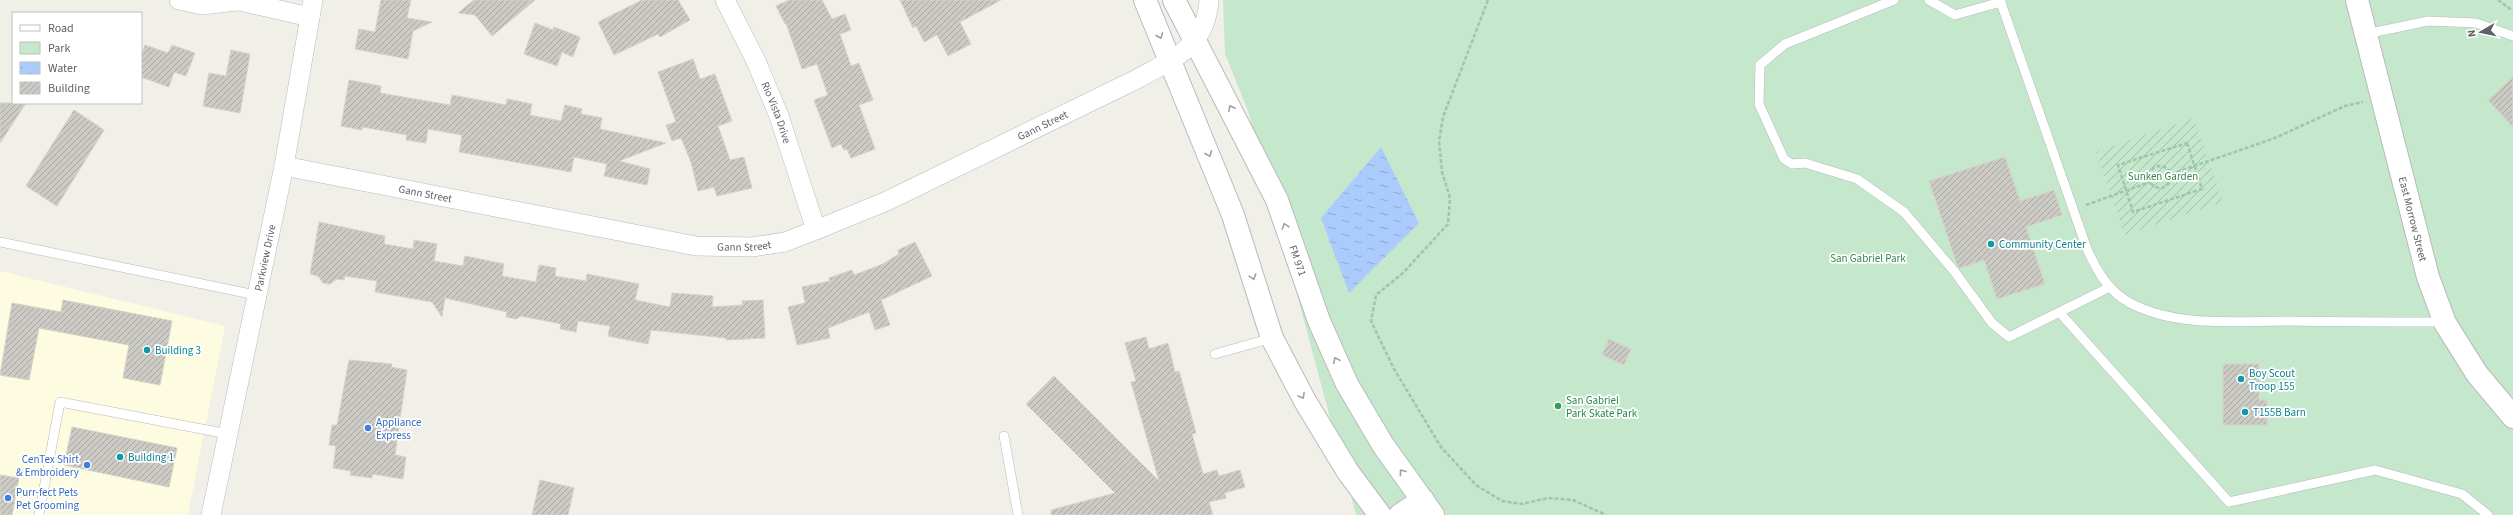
<svg xmlns="http://www.w3.org/2000/svg" width="2513" height="515" font-family="'Source Sans 3',sans-serif">
<style>
.commercial{fill:#fdfbe0}
.park{fill:#c5e7cb}
.garden{fill:url(#garden-furrows)}
.water{fill:url(#water-ripples)}
.building{fill:url(#building-hatch);stroke:#d5d3c6}
.lines{fill:none;stroke-linecap:round;stroke-linejoin:round}
.lane-casing{stroke:#b8b9bd;stroke-width:10}
.street-casing{stroke:#b8b9bd;stroke-width:20}
.secondary-casing{stroke:#b9bac0;stroke-width:24}
.path{stroke:#9dc6af;stroke-width:2.5;stroke-dasharray:4 2;stroke-linecap:butt}
.lane{stroke:#fff;stroke-width:9}
.street{stroke:#fff;stroke-width:19}
.secondary{stroke:#fff;stroke-width:22}
.oneway{stroke:#9fa0a4}
.culture-dot{fill:#0f9aa8;stroke:#fff;stroke-width:1.5}
.leisure-dot{fill:#2e9e5b;stroke:#fff;stroke-width:1.5}
.shop-dot{fill:#3f7fe0;stroke:#fff;stroke-width:1.5}
.labels{text-anchor:middle;stroke-width:3.5;stroke-linejoin:round;paint-order:stroke}
.street-label{font-size:11px;fill:#5f6167;stroke:#fff}
.park-label{font-size:11px;fill:#388549;stroke:#fff}
.culture-label{font-size:11px;fill:#0d838f;stroke:#fff;text-anchor:start}
.leisure-label{font-size:11px;fill:#27864d;stroke:#fff;text-anchor:start}
.shop-label{font-size:11px;fill:#366cbe;stroke:#fff;text-anchor:start}
</style>
<defs>
<pattern id="garden-furrows" width="10" height="10" patternUnits="userSpaceOnUse"><rect width="10" height="10" fill="#c5e7cb"/><path d="M-1 1l2-2M0 10L10 0M9 11l2-2" fill="none" stroke="#a3bfa9"/></pattern>
<pattern id="water-ripples" width="26" height="14" patternUnits="userSpaceOnUse"><rect width="26" height="14" fill="#abcbfd"/><path d="M2 4q2-2 4 0t4 0M15 11q2-2 4 0t4 0" fill="none" stroke="#8ea8d1"/></pattern>
<pattern id="building-hatch" width="6" height="6" patternUnits="userSpaceOnUse"><rect width="6" height="6" fill="#cccac4"/><path d="M-1 1l2-2M0 6l6-6M5 7l2-2" fill="none" stroke="#a9a7a3"/></pattern>
</defs>
<rect width="100%" height="100%" fill="#f0f0e8"/>
<path class="commercial" d="M 0,271 L 225,326 L 188,515 L 0,515 Z"/>
<path class="park" d="M 1223,0 L 2513,0 L 2513,515 L 1356,515 L 1248,111 L 1225,54 Z"/>
<path class="garden" d="M 2194,118 L 2223,202 L 2125,235 L 2096,152 Z"/>
<path class="water" d="M 1381,147 L 1419,223 L 1349,293 L 1321,218 Z"/>
<g class="building">
<path d="M 381,0 L 411,0 L 407,18 L 432,22 L 413,31 L 408,59 L 355,49 L 359,29 L 375,32 Z"/>
<path d="M 474,0 L 535,0 L 492,36 L 475,15 L 458,13 Z"/>
<path d="M 642,0 L 678,0 L 690,20 L 660,37 L 658,34 L 614,55 L 598,22 Z"/>
<path d="M 789,0 L 822,0 L 832,19 L 845,14 L 851,30 L 840,34 L 851,66 L 859,63 L 873,100 L 859,105 L 875,149 L 851,158 L 847,149 L 844,150 L 841,144 L 832,148 L 814,100 L 828,95 L 817,64 L 802,69 L 786,23 L 785,24 L 776,6 Z"/>
<path d="M 900,0 L 1001,0 L 960,22 L 971,44 L 948,56 L 937,35 L 924,42 L 916,26 L 913,28 Z"/>
<path d="M 535,23 L 553,30 L 554,27 L 580,37 L 573,57 L 562,52 L 557,66 L 524,54 Z"/>
<path d="M 145,45 L 168,53 L 172,45 L 195,53 L 186,76 L 174,72 L 169,87 L 141,77 L 141,56 Z"/>
<path d="M 231,50 L 250,54 L 240,113 L 203,106 L 209,73 L 226,76 Z"/>
<path d="M 693,59 L 700,79 L 715,74 L 732,121 L 718,126 L 730,160 L 744,157 L 752,188 L 717,196 L 714,187 L 698,191 L 691,162 L 681,138 L 672,141 L 666,125 L 676,122 L 658,72 Z"/>
<path d="M 2513,77 L 2513,127 L 2488,100 Z"/>
<path d="M 349,80 L 381,86 L 380,93 L 450,105 L 452,95 L 506,105 L 507,99 L 532,104 L 530,115 L 561,121 L 565,105 L 582,109 L 581,114 L 602,118 L 600,129 L 666,143 L 619,161 L 650,169 L 647,185 L 604,176 L 607,164 L 574,157 L 571,172 L 459,152 L 462,135 L 428,129 L 426,143 L 406,140 L 407,135 L 363,127 L 362,130 L 341,126 Z"/>
<path d="M 0,103 L 26,103 L 0,143 Z"/>
<path d="M 74,110 L 104,130 L 57,206 L 26,186 Z"/>
<path d="M 2005,157 L 2020,201 L 2054,190 L 2062,215 L 2026,227 L 2045,284 L 1997,299 L 1984,260 L 1960,268 L 1957,265 L 1929,181 Z"/>
<path d="M 319,222 L 385,236 L 384,244 L 413,249 L 414,240 L 437,244 L 434,261 L 463,266 L 465,256 L 504,264 L 502,276 L 536,282 L 539,265 L 556,268 L 555,276 L 586,281 L 587,274 L 639,284 L 635,300 L 670,307 L 672,293 L 713,296 L 712,307 L 743,305 L 742,301 L 763,300 L 765,338 L 726,340 L 726,338 L 651,330 L 648,344 L 608,336 L 610,326 L 578,321 L 576,332 L 560,329 L 561,324 L 521,316 L 516,319 L 506,317 L 507,312 L 445,298 L 442,317 L 432,302 L 375,292 L 377,281 L 345,276 L 344,280 L 337,279 L 330,284 L 323,283 L 318,276 L 310,274 Z"/>
<path d="M 915,242 L 932,276 L 881,300 L 890,325 L 875,330 L 869,312 L 828,328 L 830,338 L 797,345 L 788,307 L 805,303 L 802,287 L 830,281 L 829,278 L 852,270 L 854,275 L 883,264 L 899,254 L 898,250 Z"/>
<path d="M 63,300 L 172,321 L 160,385 L 123,378 L 129,345 L 39,328 L 29,380 L 0,375 L 12,303 L 61,312 Z"/>
<path d="M 1146,337 L 1149,349 L 1168,343 L 1175,372 L 1179,371 L 1196,433 L 1192,434 L 1203,474 L 1217,470 L 1219,476 L 1240,470 L 1245,487 L 1225,493 L 1226,498 L 1209,502 L 1213,515 L 1051,515 L 1051,510 L 1115,493 L 1026,404 L 1054,376 L 1159,481 L 1131,382 L 1136,381 L 1125,343 Z"/>
<path d="M 1609,339 L 1631,349 L 1624,365 L 1602,355 Z"/>
<path d="M 349,360 L 392,364 L 391,367 L 407,370 L 395,455 L 406,457 L 403,479 L 372,474 L 372,478 L 350,475 L 351,471 L 333,468 L 336,446 L 329,445 L 332,425 L 337,425 Z"/>
<path d="M 2223,364 L 2259,364 L 2259,400 L 2267,400 L 2267,425 L 2223,425 Z"/>
<path d="M 72,427 L 177,448 L 169,487 L 64,465 Z"/>
<path d="M 0,475 L 19,478 L 12,515 L 0,515 Z"/>
<path d="M 540,480 L 574,488 L 568,515 L 532,515 Z"/>
</g>
<g class="lines">
<g class="lane-casing">
<g id="lane">
<path d="M 1894,0 L 1785,44 L 1760,65 L 1759,104 L 1784,159 L 1792,164 L 1805,163 L 1857,179 L 1904,212 L 1954,271 L 1992,323 L 2009,337 L 2110,287"/>
<path d="M 1929,0 L 1955,15 L 2001,2"/>
<path d="M 2000,0 L 2087,249 C 2097,271 2108,291 2130,303 C 2178,328 2237,321 2289,321 C 2340,322 2392,322 2444,322"/>
<path d="M 2366,34 L 2428,21 L 2476,23 L 2513,36"/>
<path d="M 0,242 L 256,295"/>
<path d="M 2060,313 L 2229,502 L 2375,470 L 2462,494 L 2488,515"/>
<path d="M 1215,354 L 1272,338"/>
<path d="M 1004,436 L 1018,515"/>
<path d="M 39,515 L 60,402 L 228,434"/>
</g>
</g>
<g class="street-casing">
<g id="street">
<path d="M 179,0 L 202,5 L 236,1"/>
<path d="M 235,0 L 310,17"/>
<path id="s1" d="M 725,0 L 756,61 L 779,116 L 816,230"/>
<path id="s2" d="M 284,166 L 696,246 L 752,247 L 785,242 L 816,230 L 887,201 L 1137,79 C 1174,58 1206,48 1209,0"/>
<path id="s3" d="M 211,515 L 284,166 L 313,0"/>
</g>
</g>
<g class="secondary-casing">
<g id="secondary">
<path d="M 1145,0 L 1233,215 L 1272,338 L 1305,401 L 1348,472 L 1380,515"/>
<path id="s4" d="M 1174,0 L 1277,200 L 1319,321 L 1347,384 L 1383,445 L 1433,515"/>
<path id="s5" d="M 2357,0 L 2428,277 L 2445,323 L 2477,374 L 2513,417"/>
<path d="M 1400,515 L 1423,500"/>
</g>
</g>
<g class="path">
<path d="M 1488,0 L 1443,117 L 1439,141 L 1442,172 L 1450,198 L 1448,224 L 1403,273 L 1376,295 L 1371,321 L 1394,369 L 1441,447 L 1476,485 L 1502,501 L 1522,504 L 1548,498 L 1573,500 L 1606,515"/>
<path d="M 2498,0 L 2513,11"/>
<path d="M 2187,143 L 2202,189 L 2133,212 L 2118,165 Z"/>
<circle cx="2160" cy="177" r="11"/>
<path d="M 2171,174 L 2275,138 L 2345,106 L 2363,102"/>
<path d="M 2086,205 L 2150,182"/>
</g>
<use href="#lane" class="lane"/>
<use href="#street" class="street"/>
<use href="#secondary" class="secondary"/>
</g>
<defs><path id="oneway-chevron" d="M-2-3.5L2.5 0L-2 3.5" fill="none" stroke-width="1.6" stroke-linecap="round" stroke-linejoin="round"/></defs>
<g class="oneway">
<use href="#oneway-chevron" transform="translate(1160 36) rotate(67)"/>
<use href="#oneway-chevron" transform="translate(1231 108) rotate(-117)"/>
<use href="#oneway-chevron" transform="translate(1209 154) rotate(68)"/>
<use href="#oneway-chevron" transform="translate(1285 226) rotate(-108)"/>
<use href="#oneway-chevron" transform="translate(1253 277) rotate(72)"/>
<use href="#oneway-chevron" transform="translate(1336 360) rotate(-114)"/>
<use href="#oneway-chevron" transform="translate(1302 396) rotate(62)"/>
<use href="#oneway-chevron" transform="translate(1402 472) rotate(-126)"/>
</g>
<g class="culture-dot">
<circle cx="1991" cy="244" r="4"/>
<circle cx="147" cy="350" r="4"/>
<circle cx="2241" cy="379" r="4"/>
<circle cx="2245" cy="412" r="4"/>
<circle cx="120" cy="457" r="4"/>
</g>
<circle class="leisure-dot" cx="1558" cy="406" r="4"/>
<g class="shop-dot">
<circle cx="368" cy="428" r="4"/>
<circle cx="87" cy="465" r="4"/>
<circle cx="8" cy="498" r="4"/>
</g>
<g class="labels">
<g class="street-label">
<text dy="4" stroke="none"><textPath href="#s1" startOffset="124">Rio Vista Drive</textPath></text>
<text dy="4" stroke="none"><textPath href="#s2" startOffset="792">Gann Street</textPath></text>
<text dy="4" stroke="none"><textPath href="#s2" startOffset="144">Gann Street</textPath></text>
<text dy="4" stroke="none"><textPath href="#s5" startOffset="226">East Morrow Street</textPath></text>
<text dy="4" stroke="none"><textPath href="#s2" startOffset="468">Gann Street</textPath></text>
<text dy="4" stroke="none"><textPath href="#s3" startOffset="263">Parkview Drive</textPath></text>
<text dy="4" stroke="none"><textPath href="#s4" startOffset="289">FM 971</textPath></text>
</g>
<g class="park-label">
<text x="2163" y="180">Sunken Garden</text>
<text x="1868" y="262">San Gabriel Park</text>
</g>
<g class="culture-label">
<text x="1999" y="248">Community Center</text>
<text x="155" y="354">Building 3</text>
<text x="2249" y="377">Boy Scout<tspan x="2249" dy="13">Troop 155</tspan></text>
<text x="2253" y="416">T155B Barn</text>
<text x="128" y="461">Building 1</text>
</g>
<g class="leisure-label">
<text x="1566" y="404">San Gabriel<tspan x="1566" dy="13">Park Skate Park</tspan></text>
</g>
<g class="shop-label">
<text x="376" y="426">Appliance<tspan x="376" dy="13">Express</tspan></text>
<text x="79" y="463" text-anchor="end">CenTex Shirt<tspan x="79" dy="13">&amp; Embroidery</tspan></text>
<text x="16" y="496">Purr-fect Pets<tspan x="16" dy="13">Pet Grooming</tspan></text>
</g>
</g>
<rect x="12" y="12" width="130" height="92" fill="#ffffff" stroke="#bfc0c2"/>
<rect x="20" y="25" width="20" height="6" fill="#ffffff" stroke="#bfc0c2"/>
<text x="48" y="32" font-size="12" fill="#5f6167">Road</text>
<rect x="20" y="42" width="20" height="12" fill="#c5e7cb" stroke="#bfc0c2"/>
<text x="48" y="52" font-size="12" fill="#5f6167">Park</text>
<rect x="20" y="62" width="20" height="12" fill="url(#water-ripples)" stroke="#bfc0c2"/>
<text x="48" y="72" font-size="12" fill="#5f6167">Water</text>
<rect x="20" y="82" width="20" height="12" fill="url(#building-hatch)" stroke="#bfc0c2"/>
<text x="48" y="92" font-size="12" fill="#5f6167">Building</text>
<g transform="translate(2481 32) rotate(261)" stroke="#ffffff" stroke-width="3" paint-order="stroke">
<path d="M0-3L7 15L0 10L-7 15Z" fill="#5f6167"/>
<text y="-6" font-size="11" font-weight="bold" text-anchor="middle" fill="#5f6167">N</text>
</g>
</svg>
